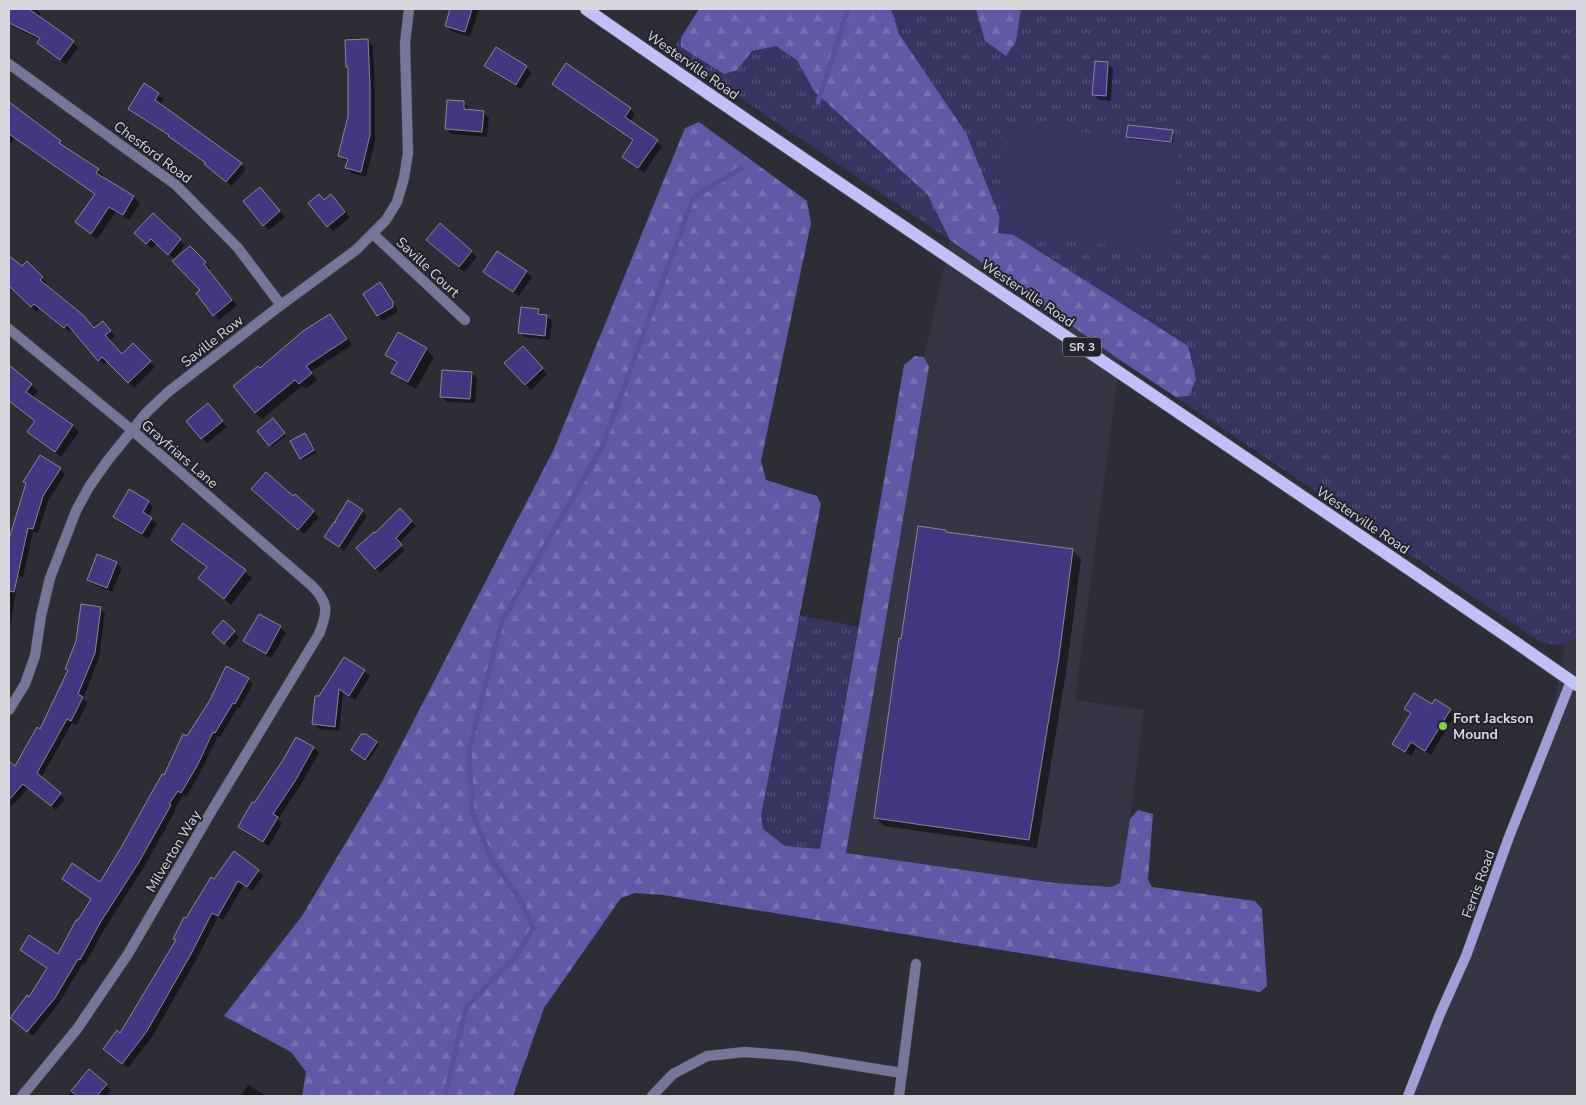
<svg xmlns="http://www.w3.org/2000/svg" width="1586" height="1105" font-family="'Nunito Sans',sans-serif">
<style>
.built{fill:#353543}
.grass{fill:url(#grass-tufts)}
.forest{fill:url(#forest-firs)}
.park{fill:#383462}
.shadow{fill:#0007}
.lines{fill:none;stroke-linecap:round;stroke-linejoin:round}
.stream{stroke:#58519d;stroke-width:5}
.building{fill:#423882;stroke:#888892}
.minor-casing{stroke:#484850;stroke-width:11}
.secondary-casing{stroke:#484850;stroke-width:11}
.primary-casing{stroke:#484850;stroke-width:14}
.minor{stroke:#777699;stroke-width:10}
.secondary{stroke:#a09ed7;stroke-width:10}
.primary{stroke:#c1c0fa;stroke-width:12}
.poi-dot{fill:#81d050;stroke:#23232b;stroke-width:2}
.labels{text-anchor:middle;stroke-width:4;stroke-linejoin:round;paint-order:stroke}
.shield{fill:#23232b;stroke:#a1a1a8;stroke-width:1}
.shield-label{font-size:12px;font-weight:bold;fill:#d7d7dd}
.street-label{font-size:14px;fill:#d7d7dd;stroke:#23232b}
.poi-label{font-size:14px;font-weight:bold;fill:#d7d7dd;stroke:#23232b;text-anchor:start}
</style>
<defs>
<pattern id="grass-tufts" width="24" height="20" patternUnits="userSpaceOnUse" patternTransform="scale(1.25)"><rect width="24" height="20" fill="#383462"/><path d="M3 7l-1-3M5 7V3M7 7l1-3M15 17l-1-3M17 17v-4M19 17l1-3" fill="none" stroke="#545178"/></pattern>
<pattern id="forest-firs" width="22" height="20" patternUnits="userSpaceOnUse" patternTransform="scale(1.25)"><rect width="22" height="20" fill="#6059a6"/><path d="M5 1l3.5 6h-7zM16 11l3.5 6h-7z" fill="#7670b2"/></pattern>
</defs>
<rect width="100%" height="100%" fill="#2d2d35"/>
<g class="built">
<path d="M 950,240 L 1120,360 L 1075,700 L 1144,710 L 1130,819 L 1120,883 L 1111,887 L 1055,883 L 846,853 L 929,367 L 924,357 Z"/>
<path d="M 1577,640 L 1577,1096 L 1408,1096 L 1552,716 L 1565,645 Z"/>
</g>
<g class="grass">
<path d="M 699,9 L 1577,9 L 1577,640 L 1565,645 L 1542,643 L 1120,360 L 950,240 L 671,51 Z"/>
<path d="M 799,615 L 858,627 L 820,850 L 785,846 L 763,829 L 761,816 Z"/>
</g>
<g class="forest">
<path d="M 699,9 L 891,9 L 899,34 L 966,133 L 1000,218 L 999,232 L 1012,234 L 1188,346 L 1196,379 L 1189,396 L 1176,397 L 1120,360 L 950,240 L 928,195 L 814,91 L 797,60 L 776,46 L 752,51 L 737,70 L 724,74 L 681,47 L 681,38 Z"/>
<path d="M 976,9 L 1021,9 L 1016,41 L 1006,56 L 985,41 Z"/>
<path d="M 699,122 L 807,201 L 811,223 L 761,461 L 766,480 L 817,496 L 821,504 L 761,816 L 763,829 L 785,846 L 820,849 L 904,365 L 915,356 L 924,357 L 929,367 L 846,853 L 1055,883 L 1111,887 L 1120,883 L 1130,819 L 1138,810 L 1153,814 L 1148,880 L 1152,887 L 1255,901 L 1262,909 L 1267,986 L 1260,992 L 663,895 L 635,893 L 621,898 L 544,1008 L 513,1096 L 302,1096 L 306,1072 L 291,1052 L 224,1016 L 302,916 L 382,782 L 554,449 L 685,128 Z"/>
</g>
<path class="park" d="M 1010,124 L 1180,143 L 1169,251 L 998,233 Z"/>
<g class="shadow">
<path d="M 9,9 L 36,9 L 41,15 L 39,18 L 73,42 L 78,48 L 66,64 L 44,48 L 40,40 L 9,25 Z"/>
<path d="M 451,9 L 479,9 L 470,37 L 451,31 L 446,26 Z"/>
<path d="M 367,41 L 373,46 L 375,91 L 375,141 L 366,177 L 352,173 L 346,168 L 348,162 L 339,156 Z"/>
<path d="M 1108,63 L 1113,69 L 1111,101 L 1099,100 L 1094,95 Z"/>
<path d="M 486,66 L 526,67 L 531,73 L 521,89 L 491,71 Z"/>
<path d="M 553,84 L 630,109 L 635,114 L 630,122 L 662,146 L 644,173 L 623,157 L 634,141 Z"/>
<path d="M 144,85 L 164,99 L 160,105 L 246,169 L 232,186 L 211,169 L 207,164 L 175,141 L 170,136 L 135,114 L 129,109 Z"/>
<path d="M 464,103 L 469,108 L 469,111 L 483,112 L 489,118 L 487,137 L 451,134 L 446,128 Z"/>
<path d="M 9,104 L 66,148 L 98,170 L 104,176 L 102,178 L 134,197 L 140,203 L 129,220 L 116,212 L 97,239 L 82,228 L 76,222 L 96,195 L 15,138 L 11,143 L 9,141 Z"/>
<path d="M 1172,132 L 1174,134 L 1173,143 L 1130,139 L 1128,136 Z"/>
<path d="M 260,188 L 285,217 L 269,230 L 264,225 Z"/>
<path d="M 325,201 L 336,201 L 350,218 L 333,231 L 328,226 Z"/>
<path d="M 153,215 L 185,245 L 174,259 L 157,243 L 152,249 L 136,233 Z"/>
<path d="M 440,225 L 477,257 L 464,272 L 433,245 Z"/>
<path d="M 190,248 L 210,268 L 209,270 L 237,306 L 219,320 L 214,315 L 202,290 Z"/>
<path d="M 9,258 L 23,267 L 27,263 L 47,283 L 45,285 L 94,329 L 108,328 L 115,336 L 110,341 L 122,356 L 133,344 L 155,367 L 134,388 L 108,361 L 104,365 L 73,329 L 70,332 L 40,308 L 37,312 L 9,284 Z"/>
<path d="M 526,272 L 532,277 L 519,296 L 490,277 Z"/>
<path d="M 380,284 L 397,308 L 397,312 L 383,321 L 378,316 L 364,294 Z"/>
<path d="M 538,310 L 552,321 L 550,340 L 525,337 L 520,332 Z"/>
<path d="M 330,315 L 336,321 L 352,345 L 311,372 L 317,380 L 306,389 L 302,386 L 262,419 L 255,412 L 260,369 Z"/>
<path d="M 426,349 L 434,357 L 416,389 L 401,380 L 393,372 L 397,365 L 386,355 Z"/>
<path d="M 528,353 L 547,374 L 531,390 L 506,363 Z"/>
<path d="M 11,368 L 38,391 L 33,398 L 73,426 L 79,432 L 61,457 L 29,432 L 36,422 L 9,401 L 9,371 Z"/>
<path d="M 471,373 L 477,378 L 475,403 L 447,402 L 441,396 Z"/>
<path d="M 213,410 L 227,427 L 207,443 L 202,438 Z"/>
<path d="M 275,422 L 286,436 L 272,447 L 270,445 Z"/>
<path d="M 307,437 L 316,453 L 303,460 L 301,458 Z"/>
<path d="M 60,469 L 65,474 L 48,501 L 38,533 L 33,532 L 23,577 L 18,576 L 9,637 L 9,544 L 27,484 L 24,481 Z"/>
<path d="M 130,491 L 148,502 L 153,507 L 148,517 L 157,524 L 148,539 L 119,522 L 114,517 Z"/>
<path d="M 258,494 L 293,498 L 295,496 L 319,517 L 304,534 Z"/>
<path d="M 400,510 L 416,526 L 399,543 L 405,550 L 380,573 L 357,548 L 375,535 Z"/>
<path d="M 362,511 L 367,516 L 344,551 L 326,537 Z"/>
<path d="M 184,525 L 252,578 L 231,605 L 207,585 L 208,568 L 172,540 Z"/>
<path d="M 948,534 L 1073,551 L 1081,559 L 1067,666 L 1037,848 L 884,826 L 876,818 L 902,640 Z"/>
<path d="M 116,563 L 122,568 L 112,592 L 93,584 L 88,579 Z"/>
<path d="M 100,608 L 105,613 L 99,658 L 83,699 L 87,703 L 77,725 L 72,723 L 41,778 L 65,799 L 56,810 L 29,787 L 15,803 L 9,807 L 9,768 L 11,765 L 15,768 L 41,731 L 69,671 L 66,669 Z"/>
<path d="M 259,615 L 280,627 L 286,633 L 271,658 L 250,646 L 245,641 Z"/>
<path d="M 234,632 L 239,637 L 230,648 L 218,638 Z"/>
<path d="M 344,658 L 364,671 L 370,676 L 355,700 L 343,693 L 339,731 L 319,729 L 314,724 L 320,698 Z"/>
<path d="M 248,679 L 253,684 L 240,708 L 238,707 L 220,737 L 218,736 L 201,771 L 186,797 L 183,795 L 174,810 L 175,811 L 144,867 L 105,928 L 85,964 L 83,963 L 59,1003 L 33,1036 L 16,1023 L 48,969 L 21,949 L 59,955 L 188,737 Z"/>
<path d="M 1432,706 L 1450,710 L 1455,715 L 1431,755 L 1417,746 L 1411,756 L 1393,744 L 1411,714 L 1406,708 Z"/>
<path d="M 366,735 L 379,745 L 368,761 L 355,752 Z"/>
<path d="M 297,739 L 314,748 L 319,753 L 300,786 L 278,819 L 282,823 L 269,846 L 244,832 L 239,826 L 255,805 Z"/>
<path d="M 258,871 L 263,876 L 252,891 L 244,885 L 223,920 L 218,917 L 196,960 L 152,1037 L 128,1068 L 110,1054 L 177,941 L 174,938 L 214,880 Z"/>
<path d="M 89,1071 L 111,1090 L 106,1096 L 68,1096 Z"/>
<path d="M 248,1085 L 263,1094 L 265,1096 L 241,1096 Z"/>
</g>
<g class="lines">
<g class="stream">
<path d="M 818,102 L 848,9"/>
<path d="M 445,1096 L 466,1007 L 516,956 L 533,928 L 519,898 L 492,860 L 472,813 L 469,749 L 502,621 L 603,445 L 693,198 L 741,168"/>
</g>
</g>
<g class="building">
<path d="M 9,9 L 29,9 L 74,41 L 60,60 L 37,43 L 40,38 L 9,23 Z"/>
<path d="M 450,9 L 472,9 L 465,32 L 445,26 Z"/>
<path d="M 368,39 L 370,85 L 370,135 L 361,172 L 345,168 L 348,159 L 338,156 L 348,116 L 348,67 L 346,67 L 345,40 Z"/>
<path d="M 496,47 L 527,66 L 516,85 L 484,66 Z"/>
<path d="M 1095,61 L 1108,62 L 1106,96 L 1092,95 Z"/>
<path d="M 566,63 L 631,108 L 625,117 L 658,140 L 638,168 L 622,157 L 633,140 L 552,84 Z"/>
<path d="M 144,83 L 159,93 L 155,100 L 242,163 L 226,182 L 204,164 L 206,163 L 168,136 L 169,135 L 128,109 Z"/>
<path d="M 447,100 L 464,101 L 464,109 L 484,111 L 482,132 L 445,129 Z"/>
<path d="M 9,102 L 61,141 L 59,143 L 99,169 L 96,173 L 134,196 L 123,215 L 109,207 L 91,234 L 75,222 L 95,194 L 9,134 Z"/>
<path d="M 1128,125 L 1173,130 L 1171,142 L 1126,137 Z"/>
<path d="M 260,187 L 280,211 L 263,226 L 243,201 Z"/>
<path d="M 319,194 L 324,200 L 331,194 L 345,212 L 327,227 L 308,203 Z"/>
<path d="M 153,213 L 181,239 L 168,255 L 151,239 L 146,244 L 134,233 Z"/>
<path d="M 440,223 L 472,251 L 459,267 L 426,240 Z"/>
<path d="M 190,246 L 206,262 L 204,264 L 232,300 L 213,316 L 196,293 L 200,290 L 172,261 Z"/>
<path d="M 497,251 L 527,271 L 513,292 L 483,272 Z"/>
<path d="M 9,256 L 22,266 L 27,261 L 43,277 L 40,280 L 83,315 L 94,328 L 103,321 L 111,331 L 105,335 L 122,354 L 133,343 L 151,361 L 128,383 L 102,357 L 98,361 L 67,324 L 64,328 L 34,304 L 31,307 L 9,286 Z"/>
<path d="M 380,282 L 393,302 L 393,307 L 377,316 L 363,294 Z"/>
<path d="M 521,307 L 539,309 L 538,314 L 547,315 L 545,336 L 518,333 Z"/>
<path d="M 330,314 L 347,339 L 306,366 L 312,373 L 299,384 L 295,380 L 255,413 L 233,386 L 258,366 L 260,368 L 303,331 Z"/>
<path d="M 398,332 L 427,348 L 408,382 L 391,373 L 397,362 L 385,355 Z"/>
<path d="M 523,346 L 543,368 L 525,385 L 504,363 Z"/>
<path d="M 9,365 L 32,384 L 26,392 L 73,425 L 55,452 L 27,432 L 35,421 L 9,401 Z"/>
<path d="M 442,370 L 472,372 L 470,399 L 440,397 Z"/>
<path d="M 208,403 L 223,421 L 201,439 L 186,421 Z"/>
<path d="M 273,418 L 285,433 L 269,446 L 257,431 Z"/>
<path d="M 305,433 L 314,450 L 300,459 L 290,441 Z"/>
<path d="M 40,455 L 61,468 L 43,496 L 33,529 L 28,528 L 14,592 L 9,591 L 9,539 L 26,483 L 23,482 Z"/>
<path d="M 266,472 L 293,496 L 295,494 L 314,511 L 298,530 L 251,489 Z"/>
<path d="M 129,489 L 149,501 L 143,512 L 152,518 L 142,534 L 113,517 Z"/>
<path d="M 348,500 L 363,510 L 339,547 L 324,537 L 334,522 L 336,523 L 335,521 Z"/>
<path d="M 400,508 L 412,521 L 396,538 L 402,545 L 375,569 L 356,548 L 374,532 L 375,533 Z"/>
<path d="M 183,523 L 246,570 L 224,599 L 198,578 L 207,567 L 171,540 Z"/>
<path d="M 918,526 L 946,530 L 946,532 L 1073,549 L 1059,657 L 1029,840 L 874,818 L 899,638 L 901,639 Z"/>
<path d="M 97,554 L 117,562 L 107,588 L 87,580 Z"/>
<path d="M 81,604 L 101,607 L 95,653 L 78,694 L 83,697 L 71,721 L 67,719 L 37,773 L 61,793 L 51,806 L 23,784 L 9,800 L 9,761 L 15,766 L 37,727 L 40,729 L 68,670 L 65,669 L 76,641 Z"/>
<path d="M 259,614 L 281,626 L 266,654 L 243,641 Z"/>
<path d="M 223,620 L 235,631 L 224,644 L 212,633 Z"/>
<path d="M 344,657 L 365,670 L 349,696 L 339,689 L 335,727 L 312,724 L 315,696 L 319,696 Z"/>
<path d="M 226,666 L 249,678 L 235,704 L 233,703 L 215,733 L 213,732 L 197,766 L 181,793 L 178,791 L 169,804 L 171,805 L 139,862 L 100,923 L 80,960 L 78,959 L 55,998 L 27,1032 L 10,1018 L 27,995 L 29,997 L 47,968 L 20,950 L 29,935 L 58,954 L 76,920 L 78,920 L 91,899 L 62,879 L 72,863 L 100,882 L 122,846 L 162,774 L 164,775 L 183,734 L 187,736 L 210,700 Z"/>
<path d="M 1414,693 L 1432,704 L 1435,699 L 1451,709 L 1425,751 L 1411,742 L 1405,752 L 1392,744 L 1411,713 L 1404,709 Z"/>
<path d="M 361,734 L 366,734 L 377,742 L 365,760 L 351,750 Z"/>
<path d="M 296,737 L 314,747 L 295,781 L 273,814 L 278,817 L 263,842 L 238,827 L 252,802 L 254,803 L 283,760 Z"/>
<path d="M 234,851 L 259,870 L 247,887 L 238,881 L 218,916 L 212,913 L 191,954 L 147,1031 L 122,1064 L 103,1049 L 117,1030 L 120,1033 L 176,940 L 173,939 L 184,917 L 186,918 L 211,877 L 214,879 Z"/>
<path d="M 89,1069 L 107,1084 L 97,1096 L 77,1096 L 71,1091 Z"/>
</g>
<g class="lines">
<g class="minor-casing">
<g id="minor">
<path d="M 9,64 L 176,185 L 238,248 L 281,305"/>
<path d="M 373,234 L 465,320"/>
<path d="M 9,329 L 133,431 L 311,585 C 329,602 328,612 319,634 L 211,812 L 128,954 L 77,1029 L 22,1096"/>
<path d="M 9,710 L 25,684 L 35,656 L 41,616 L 50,578 L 76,511 L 89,487 L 108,460 L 147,412 L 168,392 L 281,305 L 356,250 L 386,220 L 397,202 L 404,178 L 408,153 L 405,43 L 409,9"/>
<path d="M 652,1096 L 673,1074 L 707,1056 L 745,1052 L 796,1056 L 902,1073"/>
<path d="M 899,1096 L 916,964"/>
</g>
</g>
<g class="secondary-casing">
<path id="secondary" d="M 1408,1096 L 1440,1014 L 1466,956 L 1509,837 L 1571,681"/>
</g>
<g class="primary-casing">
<path id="primary" d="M 586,9 C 914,238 1249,456 1577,685"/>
</g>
<use href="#minor" class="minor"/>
<use href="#secondary" class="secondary"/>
<use href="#primary" class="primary"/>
</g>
<circle class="poi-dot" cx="1443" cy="726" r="5"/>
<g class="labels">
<rect class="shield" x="1063" y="337.5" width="38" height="19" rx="4"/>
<g class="shield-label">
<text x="1082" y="351">SR 3</text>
</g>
<g class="street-label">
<text transform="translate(693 65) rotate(35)" y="5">Westerville Road</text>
<text transform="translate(153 152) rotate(37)" y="5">Chesford Road</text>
<text transform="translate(428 267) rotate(43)" y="5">Saville Court</text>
<text transform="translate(1028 293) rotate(34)" y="5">Westerville Road</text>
<text transform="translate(212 341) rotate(-38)" y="5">Saville Row</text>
<text transform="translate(180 454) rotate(41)" y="5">Grayfriars Lane</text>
<text transform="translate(1363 520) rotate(34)" y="5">Westerville Road</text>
<text transform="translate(173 851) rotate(-59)" y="5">Milverton Way</text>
<text transform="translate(1478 884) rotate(-70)" y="5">Ferris Road</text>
</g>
<g class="poi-label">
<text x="1453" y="723">Fort Jackson<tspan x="1453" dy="16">Mound</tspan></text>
</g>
</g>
<rect width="1586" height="1105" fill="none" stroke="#d7d7dd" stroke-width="20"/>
</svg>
